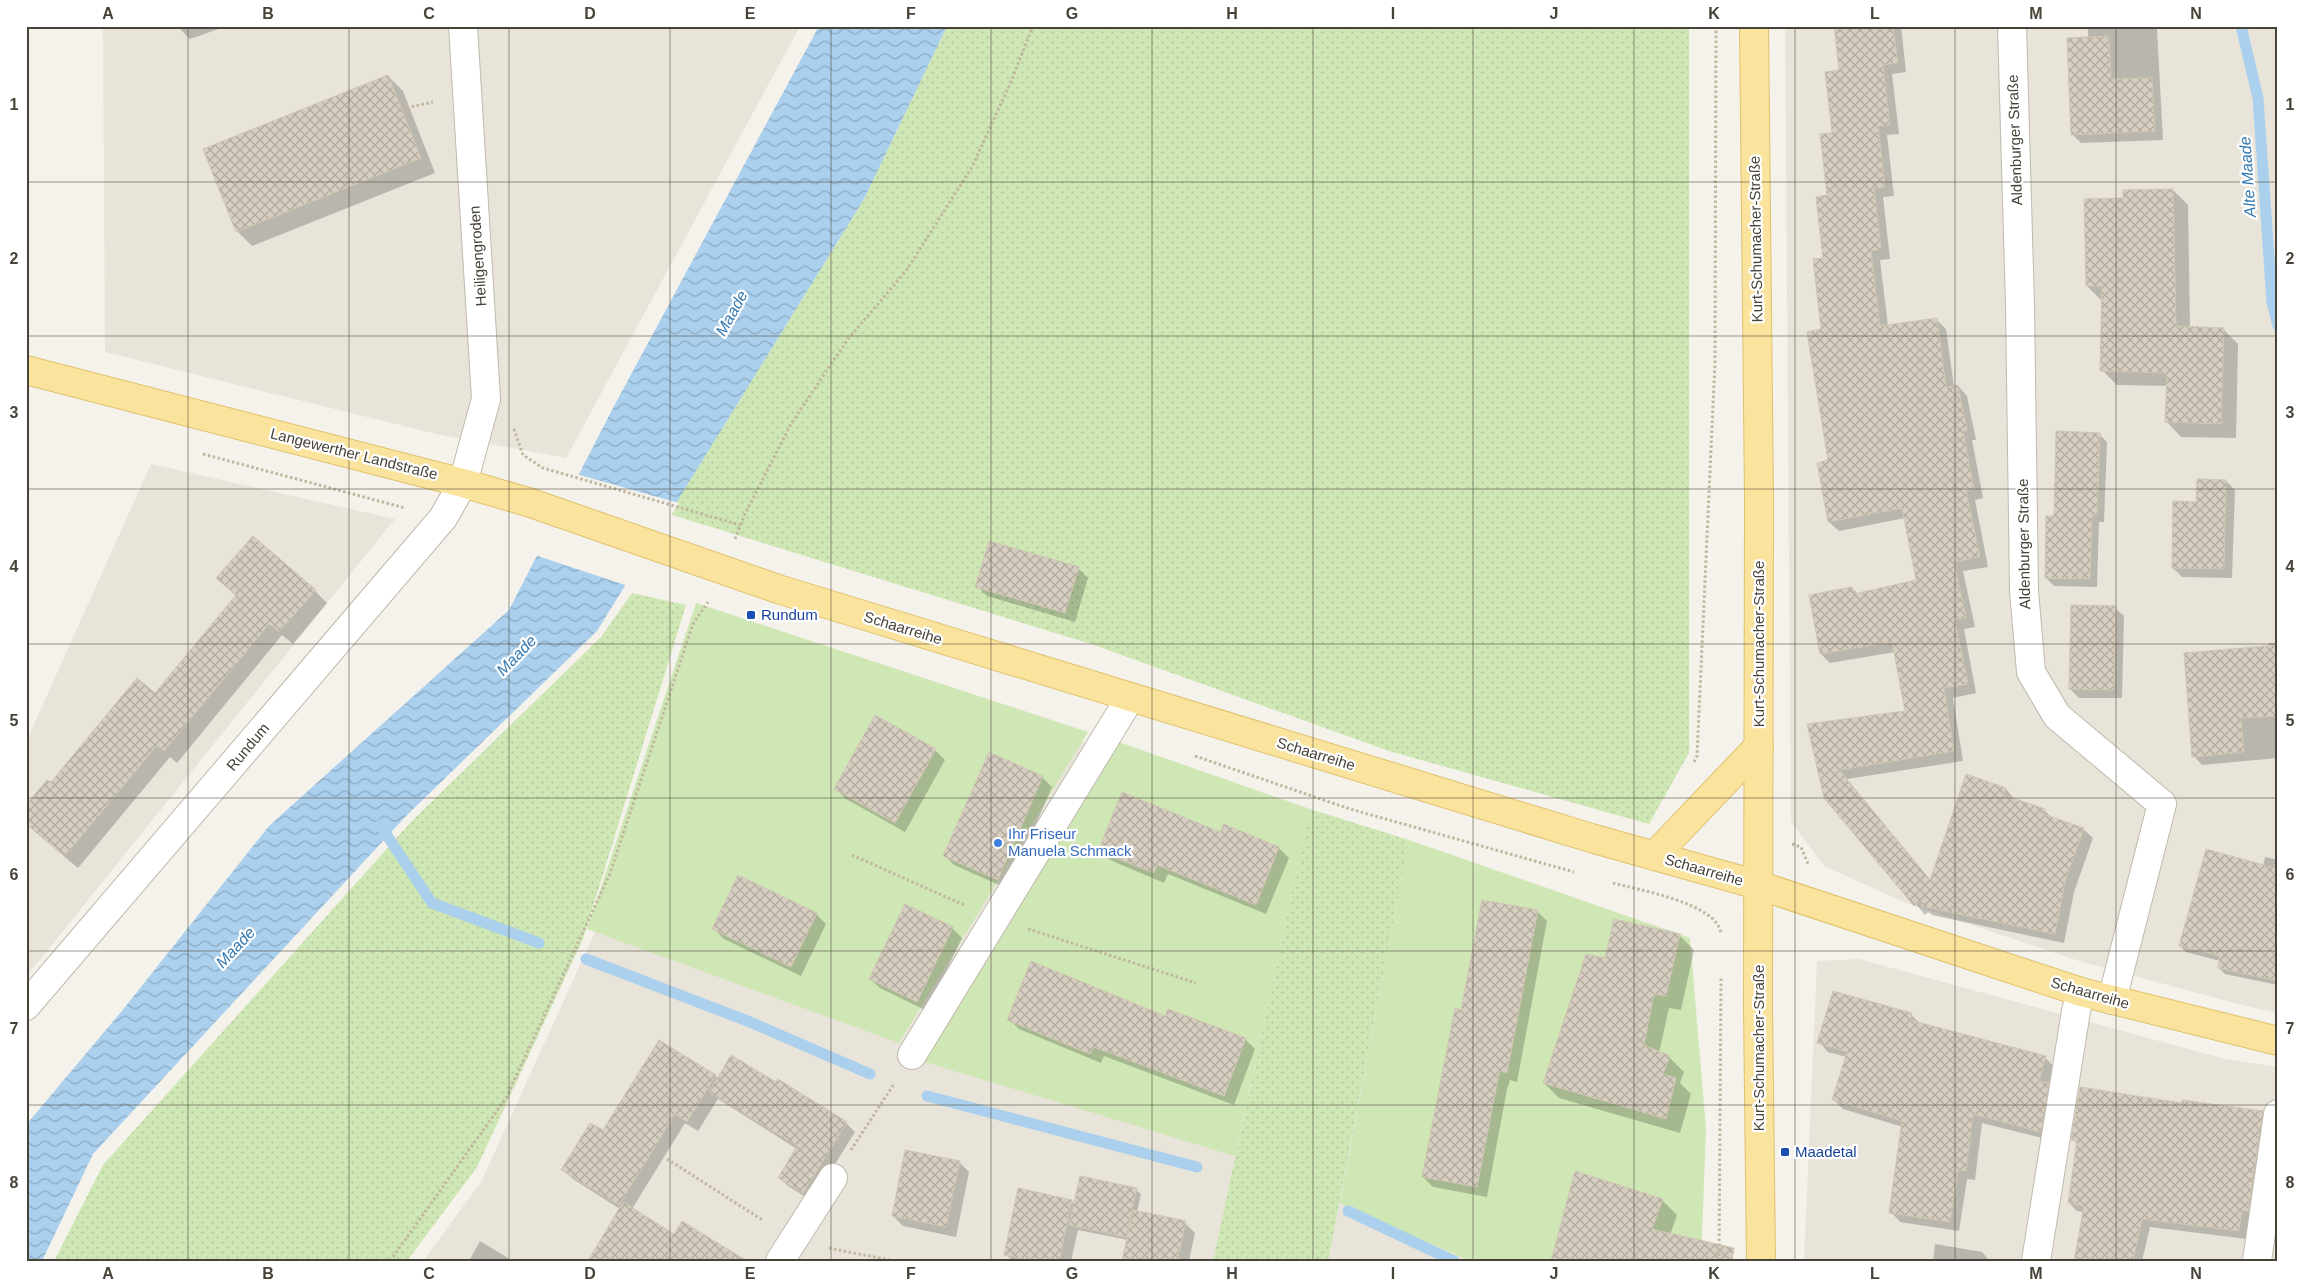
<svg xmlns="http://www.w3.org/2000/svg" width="2304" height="1287" font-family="Arial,sans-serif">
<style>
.residential{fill:#e8e4d9}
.grass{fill:url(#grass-dots)}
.garden{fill:#cfe7b5}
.water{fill:url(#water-waves)}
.pier{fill:#f4f2ea}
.shadow{fill:#0003}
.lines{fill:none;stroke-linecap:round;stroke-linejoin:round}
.stream{stroke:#aad0ee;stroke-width:11}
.building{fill:url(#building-cross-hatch);stroke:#d0c6b3}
.minor-casing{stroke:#c0baad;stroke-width:30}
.major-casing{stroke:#e0c16d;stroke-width:30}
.path{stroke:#c1b69f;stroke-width:3;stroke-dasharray:2.5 2.5;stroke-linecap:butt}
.minor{stroke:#fff;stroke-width:28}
.major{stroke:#fae39d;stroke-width:28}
.grid{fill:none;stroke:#484338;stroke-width:1;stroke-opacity:0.55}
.transit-dot{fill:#1a4fb4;stroke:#fff;stroke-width:2}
.shop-dot{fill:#3f7fe0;stroke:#fff;stroke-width:2}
.labels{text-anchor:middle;stroke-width:4.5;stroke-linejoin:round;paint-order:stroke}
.street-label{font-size:15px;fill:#484338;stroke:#fff}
.transit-label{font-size:15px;fill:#164399;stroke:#fff;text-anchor:start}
.shop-label{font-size:15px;fill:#366cbe;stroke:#fff;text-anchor:start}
.water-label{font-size:16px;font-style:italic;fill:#3579b1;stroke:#fff}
.neatline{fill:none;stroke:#484338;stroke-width:2}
.grid-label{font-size:16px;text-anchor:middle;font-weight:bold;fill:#484338}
</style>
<defs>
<pattern id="grass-dots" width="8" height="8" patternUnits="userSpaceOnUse" patternTransform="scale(1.25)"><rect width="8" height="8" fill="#cfe7b5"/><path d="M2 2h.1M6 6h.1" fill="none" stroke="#b3c79c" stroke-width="1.8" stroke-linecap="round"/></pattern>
<pattern id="water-waves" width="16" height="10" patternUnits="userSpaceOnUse" patternTransform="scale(1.25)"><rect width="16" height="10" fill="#aad0ee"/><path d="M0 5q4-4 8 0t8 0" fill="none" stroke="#8caac2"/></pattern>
<pattern id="building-cross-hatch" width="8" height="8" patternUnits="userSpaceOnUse" patternTransform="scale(1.25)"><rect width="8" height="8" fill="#d6cec0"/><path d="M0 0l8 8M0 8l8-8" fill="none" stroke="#b0a99d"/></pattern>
</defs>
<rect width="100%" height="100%" fill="#f4f2ea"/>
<g class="residential">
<path d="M 103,26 L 800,26 L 566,458 L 436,434 L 105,352 Z"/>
<path d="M 1785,26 L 2278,26 L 2278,1013 L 2246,1006 L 2079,961 L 1906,903 L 1824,866 L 1791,822 Z"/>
<path d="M 151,464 L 395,519 L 26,977 L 26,742 Z"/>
<path d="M 722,654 L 874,671 L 1425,857 L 1683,934 L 1702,1131 L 1694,1261 L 423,1261 L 481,1182 Z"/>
<path d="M 1859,959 L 2225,1059 L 2278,1067 L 2278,1261 L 1804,1261 L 1817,961 Z"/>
</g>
<g class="grass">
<path d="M 947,26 L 1689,26 L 1689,753 L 1649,824 L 1389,751 L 1091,644 L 669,514 L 864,199 Z"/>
<path d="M 632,593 L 686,605 L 583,939 L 477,1167 L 407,1261 L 54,1261 L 103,1165 L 411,822 L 601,637 Z"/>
<path d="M 1310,809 L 1409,840 L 1328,1261 L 1213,1261 Z"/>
</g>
<g class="garden">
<path d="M 696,603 L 1088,732 L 899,1043 L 587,929 Z"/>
<path d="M 1113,740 L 1310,809 L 1235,1156 L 925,1062 Z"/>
<path d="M 1409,840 L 1690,938 L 1706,1129 L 1701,1261 L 1470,1261 L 1340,1203 Z"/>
</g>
<path class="water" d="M 819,26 L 947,26 L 864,199 L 597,631 L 407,815 L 93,1154 L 42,1261 L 26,1261 L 26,1125 L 121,1012 L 269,826 L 509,610 L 613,408 Z"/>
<path class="pier" d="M 576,474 L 679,503 L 628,586 L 535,555 Z"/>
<g class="shadow">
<path d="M 177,26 L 227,26 L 190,39 Z"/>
<path d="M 1835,26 L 1901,26 L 1906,72 L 1892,74 L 1899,134 L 1887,135 L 1894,196 L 1883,197 L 1890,259 L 1880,260 L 1888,326 L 1936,319 L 1946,329 L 1954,387 L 1958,386 L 1967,396 L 1976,440 L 1972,440 L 1983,498 L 1975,500 L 1988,567 L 1963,571 L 1975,627 L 1964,629 L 1976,693 L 1953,698 L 1963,761 L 1847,779 L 1931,881 L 1967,776 L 2006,789 L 2015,800 L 2044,810 L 2052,818 L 2083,829 L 2093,838 L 2074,892 L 2064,943 L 1932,915 L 1928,912 L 1925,915 L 1825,797 L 1809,725 L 1907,712 L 1895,652 L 1830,663 L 1821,654 L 1852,588 L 1858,594 L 1918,581 L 1905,518 L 1839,531 L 1829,522 L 1829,461 L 1823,330 L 1828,196 L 1841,71 Z"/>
<path d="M 2088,26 L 2181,26 L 2181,28 L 2157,29 L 2163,140 L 2081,143 L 2073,135 L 2088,38 Z"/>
<path d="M 388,76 L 403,91 L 435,173 L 252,246 L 237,231 Z"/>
<path d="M 2173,190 L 2188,205 L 2190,328 L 2223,329 L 2238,344 L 2236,438 L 2181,437 L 2167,422 L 2168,386 L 2117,385 L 2102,370 L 2102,301 L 2087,286 Z"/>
<path d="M 2099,434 L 2107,442 L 2104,522 L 2099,522 L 2097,587 L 2054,586 L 2046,578 L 2055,517 Z"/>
<path d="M 2226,481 L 2235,490 L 2232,578 L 2182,577 L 2173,568 L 2197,503 Z"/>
<path d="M 1078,568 L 1088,578 L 1075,622 L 987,596 L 977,586 Z"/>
<path d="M 218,578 L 315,591 L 327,603 L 293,644 L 282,635 L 177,763 L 170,757 L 78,868 L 26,824 L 51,784 L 155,695 L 236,596 Z"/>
<path d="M 2115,608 L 2124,616 L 2122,698 L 2079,698 L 2070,689 Z"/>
<path d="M 2269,643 L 2278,643 L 2278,758 L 2202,765 L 2194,756 L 2269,647 Z"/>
<path d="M 935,750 L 945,760 L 905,832 L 846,799 L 836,789 Z"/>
<path d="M 1042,777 L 1052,787 L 1008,889 L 954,865 L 944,855 Z"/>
<path d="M 1224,826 L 1279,848 L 1289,858 L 1266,914 L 1168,874 L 1164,883 L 1110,860 L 1100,850 L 1221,834 Z"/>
<path d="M 2265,857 L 2278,860 L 2278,985 L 2225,974 L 2219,968 L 2220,961 L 2186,952 L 2180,946 L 2263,866 Z"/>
<path d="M 1537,911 L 1547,921 L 1517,1082 L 1510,1080 L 1507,1089 L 1487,1197 L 1433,1187 L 1423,1177 L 1462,1011 Z"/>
<path d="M 816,914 L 826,924 L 801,976 L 724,939 L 714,929 Z"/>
<path d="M 952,928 L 962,938 L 927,1011 L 880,988 L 870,979 Z"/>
<path d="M 1679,935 L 1694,950 L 1681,1010 L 1669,1008 L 1659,1053 L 1669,1057 L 1684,1072 L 1680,1083 L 1691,1094 L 1680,1133 L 1559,1098 L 1544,1083 L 1606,960 Z"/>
<path d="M 1911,1015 L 1921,1024 L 2045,1057 L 2054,1067 L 2049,1085 L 2057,1093 L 2050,1140 L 1982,1123 L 1975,1180 L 1967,1179 L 1959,1231 L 1900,1222 L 1891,1212 L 1903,1127 L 1843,1109 L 1834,1100 L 1847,1057 L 1828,1052 L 1819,1042 Z"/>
<path d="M 1166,1018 L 1245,1039 L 1255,1049 L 1234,1105 L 1104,1056 L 1101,1063 L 1019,1029 L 1009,1019 Z"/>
<path d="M 659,1041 L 718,1078 L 777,1084 L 778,1081 L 846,1123 L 855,1132 L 812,1201 L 788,1186 L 779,1178 L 797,1149 L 718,1099 L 698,1131 L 685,1123 L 632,1209 L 675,1235 L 738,1257 L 639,1261 L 620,1209 L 573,1179 L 563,1170 L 603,1132 Z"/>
<path d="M 2182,1104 L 2262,1112 L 2271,1120 L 2247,1239 L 2150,1227 L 2142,1261 L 2077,1261 L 2084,1212 L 2077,1211 L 2069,1203 L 2078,1145 L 2073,1139 Z"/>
<path d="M 959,1162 L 969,1172 L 956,1237 L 903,1226 L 893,1216 Z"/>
<path d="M 1136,1190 L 1141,1194 L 1137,1212 L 1185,1223 L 1195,1233 L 1189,1261 L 1123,1261 L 1128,1240 L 1078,1230 L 1071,1261 L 1012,1261 L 1006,1254 L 1072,1201 L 1075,1204 Z"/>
<path d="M 1662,1200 L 1677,1215 L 1670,1235 L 1552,1261 Z"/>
<path d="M 480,1241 L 513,1261 L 469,1261 Z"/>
<path d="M 1935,1244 L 1982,1252 L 1990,1261 L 1933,1261 Z"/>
</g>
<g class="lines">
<g class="stream">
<path d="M 2241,26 L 2258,98 L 2272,302 L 2278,326"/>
<path d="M 380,825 L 432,903 L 539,943"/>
<path d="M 586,959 L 750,1022 L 870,1074"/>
<path d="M 927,1096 L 1197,1167"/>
<path d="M 1348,1211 L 1454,1261"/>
</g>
</g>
<g class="building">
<path d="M 1834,26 L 1893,26 L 1898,63 L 1883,65 L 1890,125 L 1878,126 L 1885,187 L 1874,188 L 1881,249 L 1871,251 L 1880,326 L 1937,318 L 1946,387 L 1958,385 L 1967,430 L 1963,431 L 1974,489 L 1966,491 L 1980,557 L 1954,562 L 1966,618 L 1955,620 L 1968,684 L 1944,688 L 1954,751 L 1839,770 L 1930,880 L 1966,774 L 2006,788 L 2004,795 L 2045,809 L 2043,814 L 2084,828 L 2065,882 L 2055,934 L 1921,906 L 1923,899 L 1914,906 L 1824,798 L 1807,724 L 1905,711 L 1892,642 L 1820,654 L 1809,595 L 1852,587 L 1854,594 L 1916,580 L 1902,508 L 1828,522 L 1817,463 L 1828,460 L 1807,332 L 1821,329 L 1813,259 L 1823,258 L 1816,197 L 1827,195 L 1820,134 L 1832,133 L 1825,72 L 1839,70 Z"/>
<path d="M 2109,36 L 2111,79 L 2152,78 L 2155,131 L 2071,135 L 2067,38 Z"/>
<path d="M 388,75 L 421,158 L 236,232 L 203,149 Z"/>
<path d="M 2173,189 L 2176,326 L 2224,328 L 2221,424 L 2165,422 L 2167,373 L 2100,371 L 2102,286 L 2086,286 L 2084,199 L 2123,198 L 2123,190 Z"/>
<path d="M 2056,431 L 2100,433 L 2097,515 L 2092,515 L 2090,579 L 2045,578 L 2046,516 L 2054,516 Z"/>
<path d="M 2197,479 L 2226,480 L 2224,569 L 2172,568 L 2173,501 L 2196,502 Z"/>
<path d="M 253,536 L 316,590 L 279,632 L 269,624 L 164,751 L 157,745 L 65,856 L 26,824 L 26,805 L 47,780 L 51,782 L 137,678 L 155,693 L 236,595 L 216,578 Z"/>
<path d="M 989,541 L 1079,567 L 1065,613 L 975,587 Z"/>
<path d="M 2071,605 L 2116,606 L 2114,690 L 2069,689 Z"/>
<path d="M 2278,645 L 2278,716 L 2241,718 L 2244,752 L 2192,757 L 2184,653 Z"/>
<path d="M 875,715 L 936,749 L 895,823 L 834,789 Z"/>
<path d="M 989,752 L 1043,776 L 998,880 L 943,856 Z"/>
<path d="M 1122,792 L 1220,832 L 1224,824 L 1279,847 L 1256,905 L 1157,865 L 1154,873 L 1098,851 Z"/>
<path d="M 2206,849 L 2278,869 L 2278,981 L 2218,968 L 2220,956 L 2179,946 Z"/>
<path d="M 738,875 L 817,913 L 791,967 L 712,929 Z"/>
<path d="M 1482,900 L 1538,910 L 1507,1073 L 1500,1071 L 1498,1079 L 1477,1187 L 1422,1177 L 1455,1008 L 1461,1010 Z"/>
<path d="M 905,904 L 953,927 L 917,1002 L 869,979 Z"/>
<path d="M 1614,919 L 1680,934 L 1666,996 L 1654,994 L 1644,1045 L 1670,1056 L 1663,1074 L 1676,1078 L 1666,1119 L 1543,1083 L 1586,954 L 1605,958 Z"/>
<path d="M 1031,961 L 1165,1016 L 1168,1009 L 1246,1038 L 1224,1096 L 1094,1047 L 1090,1054 L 1007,1020 Z"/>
<path d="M 1833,991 L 1912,1013 L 1910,1020 L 2046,1056 L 2039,1081 L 2049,1083 L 2041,1132 L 1973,1114 L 1966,1171 L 1958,1170 L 1950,1222 L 1889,1213 L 1902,1121 L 1832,1100 L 1847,1052 L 1817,1043 Z"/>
<path d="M 659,1040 L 716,1075 L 687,1122 L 675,1114 L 619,1205 L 561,1170 L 590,1123 L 603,1130 Z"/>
<path d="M 731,1055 L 776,1082 L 778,1079 L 847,1122 L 803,1193 L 778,1178 L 797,1146 L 709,1092 Z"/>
<path d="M 2080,1087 L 2181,1103 L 2182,1100 L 2263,1111 L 2248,1211 L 2242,1210 L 2239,1231 L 2142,1219 L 2133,1261 L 2074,1261 L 2084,1206 L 2068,1203 L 2077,1141 L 2071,1140 Z"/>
<path d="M 905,1150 L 960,1161 L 946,1227 L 892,1216 Z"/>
<path d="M 1575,1171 L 1663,1199 L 1652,1229 L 1734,1248 L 1732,1261 L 1551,1261 Z"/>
<path d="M 1080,1176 L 1137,1188 L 1126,1237 L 1069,1225 Z"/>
<path d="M 1018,1188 L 1072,1200 L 1059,1261 L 1033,1261 L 1004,1255 Z"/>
<path d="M 623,1202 L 674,1234 L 682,1221 L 747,1261 L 588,1261 Z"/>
<path d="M 1133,1210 L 1186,1221 L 1177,1261 L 1122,1261 Z"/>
</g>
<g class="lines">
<g class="minor-casing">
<g id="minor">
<path d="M 2012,26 L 2020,305 L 2024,591 L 2031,672 L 2057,716 L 2162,804 L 2112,1000"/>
<path d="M 26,1006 L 443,518 L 463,483 L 486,399 L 463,26"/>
<path d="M 912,1055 L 1130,698"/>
<path d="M 780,1261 L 833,1178"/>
<path d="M 2036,1261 L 2076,1011 L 2081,992"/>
<path d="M 2257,1261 L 2278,1114"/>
</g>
</g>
<g class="major-casing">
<g id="major">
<path d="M 1754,26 L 1759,498 L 1758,1007 L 1761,1261"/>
<path d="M 26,370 L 463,483 L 531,503 L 778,589 L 1591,838 L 1758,885 L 2081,992 L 2278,1041"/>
<path d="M 1654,856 L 1759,746"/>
</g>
</g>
<g class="path">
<path d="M 402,109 L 433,102"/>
<path d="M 514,429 L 523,455 L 543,468 L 740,525"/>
<path d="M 203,454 L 405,508"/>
<path d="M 735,539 L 745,514 L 791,424 L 848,339 L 906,271 L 972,167 L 1010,84 L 1033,26"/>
<path d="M 1195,756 L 1350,809 L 1574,872"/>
<path d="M 1694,762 L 1697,756 L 1715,362 L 1716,26"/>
<path d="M 1792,844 L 1801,847 L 1808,864"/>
<path d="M 852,855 L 964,905"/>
<path d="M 1613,883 C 1639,890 1716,903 1721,933"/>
<path d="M 1028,929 L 1196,983"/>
<path d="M 851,1150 L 894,1084"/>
<path d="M 667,1159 L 764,1221"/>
<path d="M 829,1248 L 894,1261"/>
<path d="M 390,1261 L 506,1098 L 609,876 L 693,624 L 708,602"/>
<path d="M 1719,1261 L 1721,976"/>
</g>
<use href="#minor" class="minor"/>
<use href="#major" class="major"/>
</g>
<path class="grid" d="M 188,26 L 188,1261M 349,26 L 349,1261M 509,26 L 509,1261M 670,26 L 670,1261M 831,26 L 831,1261M 991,26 L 991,1261M 1152,26 L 1152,1261M 1313,26 L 1313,1261M 1473,26 L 1473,1261M 1634,26 L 1634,1261M 1795,26 L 1795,1261M 1955,26 L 1955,1261M 2116,26 L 2116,1261M 26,182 L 2278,182M 26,336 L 2278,336M 26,489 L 2278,489M 26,644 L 2278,644M 26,798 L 2278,798M 26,951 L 2278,951M 26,1105 L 2278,1105"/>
<g class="transit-dot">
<rect x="746" y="610" width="10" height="10" rx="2.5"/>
<rect x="1780" y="1147" width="10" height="10" rx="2.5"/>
</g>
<circle class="shop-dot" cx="998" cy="843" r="5"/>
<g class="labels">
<g class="street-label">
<text transform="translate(2015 140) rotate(-92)" y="5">Aldenburger Straße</text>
<text transform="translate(1756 239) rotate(-91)" y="5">Kurt-Schumacher-Straße</text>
<text transform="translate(478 256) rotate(-94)" y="5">Heiligengroden</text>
<text transform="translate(354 454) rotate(14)" y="5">Langewerther Landstraße</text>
<text transform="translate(2024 544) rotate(-91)" y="5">Aldenburger Straße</text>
<text transform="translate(903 628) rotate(17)" y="5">Schaarreihe</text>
<text transform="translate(1759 644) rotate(-90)" y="5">Kurt-Schumacher-Straße</text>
<text transform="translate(248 747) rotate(-50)" y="5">Rundum</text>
<text transform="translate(1316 754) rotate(17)" y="5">Schaarreihe</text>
<text transform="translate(1704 870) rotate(16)" y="5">Schaarreihe</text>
<text transform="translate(2090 993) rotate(16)" y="5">Schaarreihe</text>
<text transform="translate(1759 1048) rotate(-90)" y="5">Kurt-Schumacher-Straße</text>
</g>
<g class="transit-label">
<text x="761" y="620">Rundum</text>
<text x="1795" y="1157">Maadetal</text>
</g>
<g class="shop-label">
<text x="1008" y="839">Ihr Friseur<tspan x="1008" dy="17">Manuela Schmack</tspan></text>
</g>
<g class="water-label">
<text transform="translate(2247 177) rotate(-94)" y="6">Alte Maade</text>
<text transform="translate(731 313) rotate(-61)" y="6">Maade</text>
<text transform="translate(516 655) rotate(-46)" y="6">Maade</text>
<text transform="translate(235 947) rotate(-47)" y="6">Maade</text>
</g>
</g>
<rect width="2304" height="1287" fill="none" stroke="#ffffff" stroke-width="55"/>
<rect x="28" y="28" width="2248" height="1232" class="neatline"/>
<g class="grid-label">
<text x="108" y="19">A</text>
<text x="268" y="19">B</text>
<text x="429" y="19">C</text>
<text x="590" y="19">D</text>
<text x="750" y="19">E</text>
<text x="911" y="19">F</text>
<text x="1072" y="19">G</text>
<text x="1232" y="19">H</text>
<text x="1393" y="19">I</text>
<text x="1554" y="19">J</text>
<text x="1714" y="19">K</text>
<text x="1875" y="19">L</text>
<text x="2036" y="19">M</text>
<text x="2196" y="19">N</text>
<text x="14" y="110">1</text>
<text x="2290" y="110">1</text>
<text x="14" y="264">2</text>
<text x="2290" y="264">2</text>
<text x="14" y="418">3</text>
<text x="2290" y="418">3</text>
<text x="14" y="572">4</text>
<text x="2290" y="572">4</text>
<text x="14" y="726">5</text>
<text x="2290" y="726">5</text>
<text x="14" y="880">6</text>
<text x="2290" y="880">6</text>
<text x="14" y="1034">7</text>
<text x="2290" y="1034">7</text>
<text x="14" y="1188">8</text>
<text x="2290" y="1188">8</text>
<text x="108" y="1279">A</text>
<text x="268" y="1279">B</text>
<text x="429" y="1279">C</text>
<text x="590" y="1279">D</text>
<text x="750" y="1279">E</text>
<text x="911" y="1279">F</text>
<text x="1072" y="1279">G</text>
<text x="1232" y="1279">H</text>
<text x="1393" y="1279">I</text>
<text x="1554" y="1279">J</text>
<text x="1714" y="1279">K</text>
<text x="1875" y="1279">L</text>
<text x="2036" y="1279">M</text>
<text x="2196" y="1279">N</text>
</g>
</svg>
